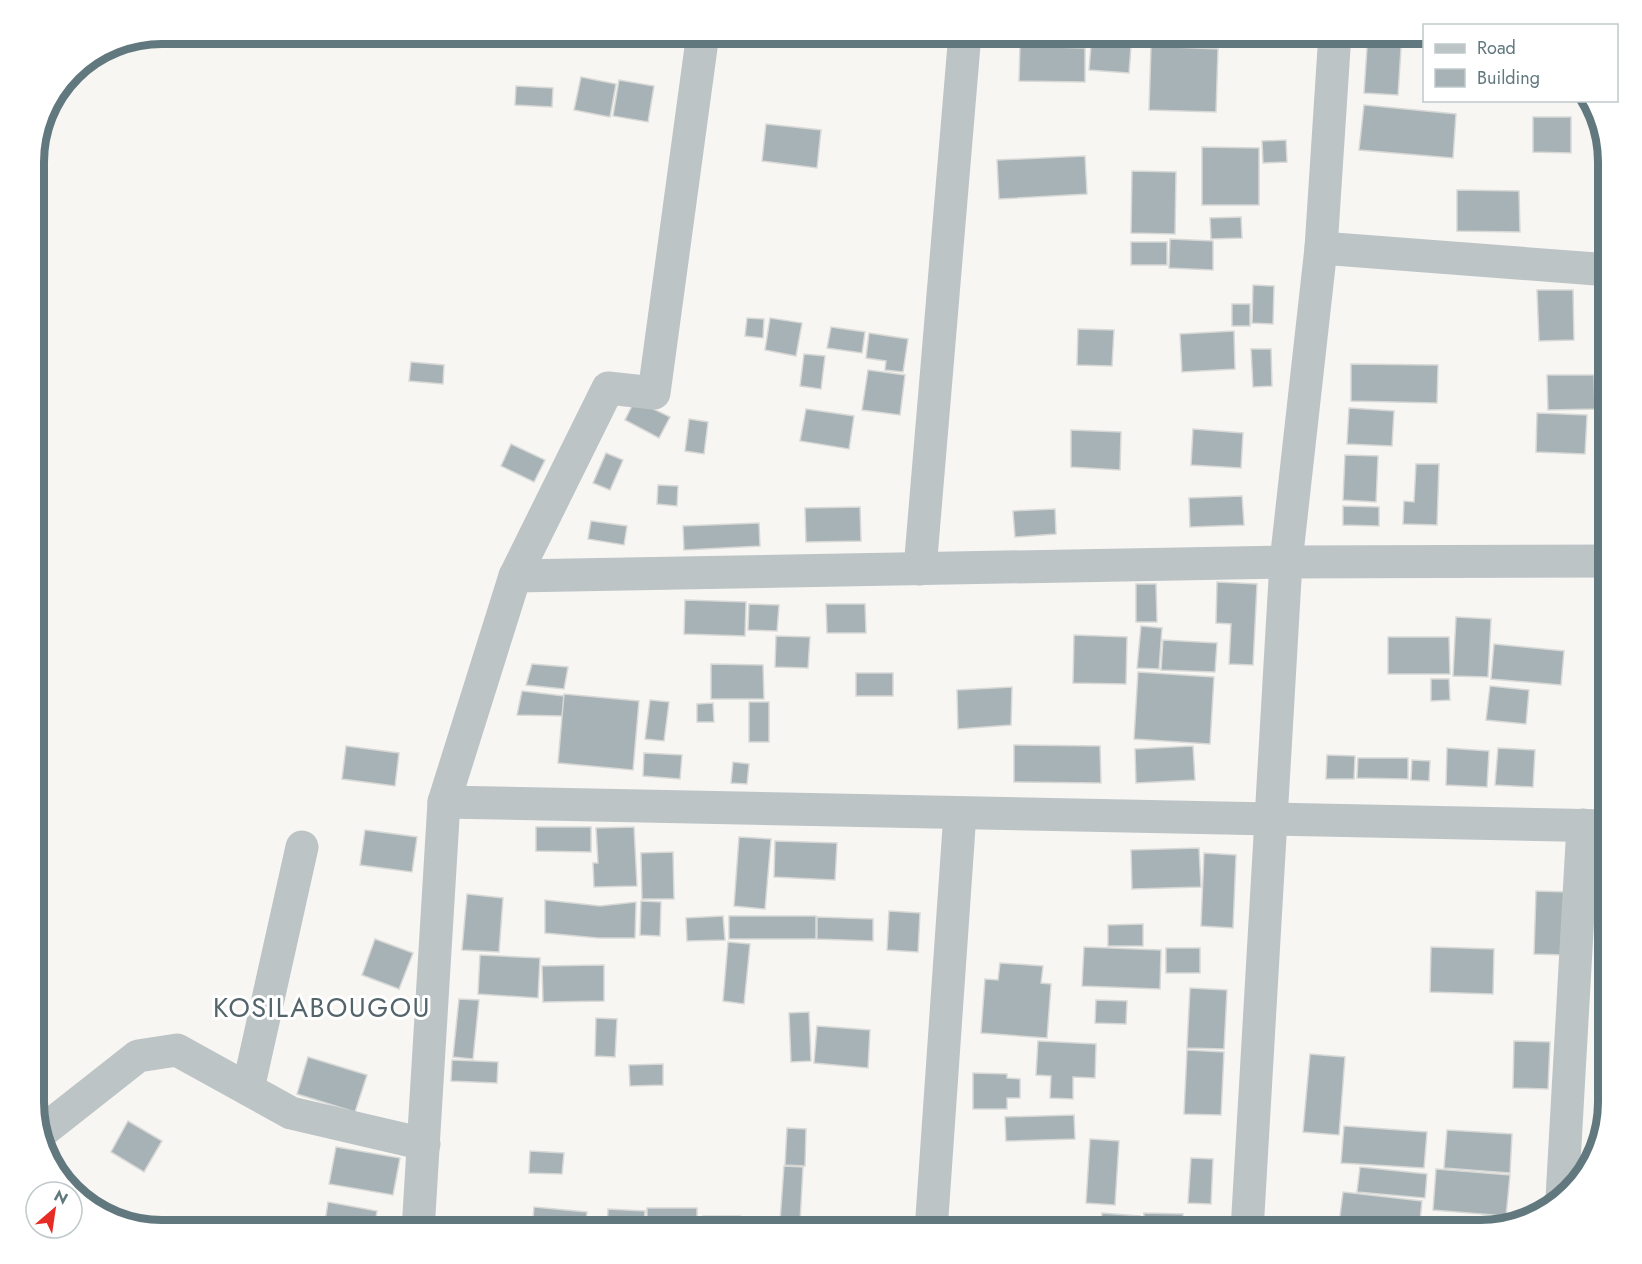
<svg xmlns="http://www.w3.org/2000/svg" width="1642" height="1264" font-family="Jost,sans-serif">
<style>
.building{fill:#a6b2b5;stroke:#d8d8d6;stroke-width:1.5}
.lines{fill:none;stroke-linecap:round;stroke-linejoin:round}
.minor{stroke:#bdc4c6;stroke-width:33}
.labels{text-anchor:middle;stroke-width:6;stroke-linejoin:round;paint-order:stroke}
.quarter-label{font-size:27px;letter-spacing:1.5px;fill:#53646a;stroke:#fff}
.rim{fill:none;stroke:#61787f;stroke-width:8}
</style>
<rect width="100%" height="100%" fill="#f7f6f3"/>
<g class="building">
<path d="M 561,33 L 582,33 L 580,41 L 560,37 Z"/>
<path d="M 788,33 L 846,33 L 845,40 Z"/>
<path d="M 850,33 L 889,33 L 889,37 L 850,35 Z"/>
<path d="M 986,33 L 1033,33 L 1033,41 L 986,40 Z"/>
<path d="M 1052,33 L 1089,33 L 1088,46 L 1051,44 Z"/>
<path d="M 1092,33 L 1132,33 L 1129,73 L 1089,70 Z"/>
<path d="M 1143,33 L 1230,33 L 1230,40 L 1143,39 Z"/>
<path d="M 1368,33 L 1402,33 L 1398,95 L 1364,93 Z"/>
<path d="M 1020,46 L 1085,48 L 1085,82 L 1019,81 Z"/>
<path d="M 1151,46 L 1218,49 L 1216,112 L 1149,110 Z"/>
<path d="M 581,77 L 616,84 L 610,117 L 574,110 Z"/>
<path d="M 619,80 L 654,86 L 648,122 L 613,116 Z"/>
<path d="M 516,86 L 553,88 L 552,107 L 515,105 Z"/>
<path d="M 1364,105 L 1456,114 L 1453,158 L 1359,150 Z"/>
<path d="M 1533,117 L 1571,117 L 1571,153 L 1533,152 Z"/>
<path d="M 766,124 L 821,130 L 817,168 L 762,161 Z"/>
<path d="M 1286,140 L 1287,162 L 1263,163 L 1262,141 Z"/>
<path d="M 1202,147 L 1259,148 L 1259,205 L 1202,205 Z"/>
<path d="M 1085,156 L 1087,194 L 999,199 L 997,160 Z"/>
<path d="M 1132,171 L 1176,172 L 1175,234 L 1131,233 Z"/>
<path d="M 1457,190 L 1519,191 L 1520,232 L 1457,231 Z"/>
<path d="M 1241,217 L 1242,238 L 1211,239 L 1210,218 Z"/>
<path d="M 1170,239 L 1213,241 L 1213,270 L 1169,268 Z"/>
<rect x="1131" y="242" width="36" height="23"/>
<path d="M 1253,285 L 1274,286 L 1273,324 L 1252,323 Z"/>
<path d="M 1537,290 L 1573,290 L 1574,340 L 1539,341 Z"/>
<rect x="1232" y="304" width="18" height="22"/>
<path d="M 747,318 L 764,319 L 763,338 L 745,336 Z"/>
<path d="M 770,318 L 802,323 L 796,356 L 765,350 Z"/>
<path d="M 831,327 L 865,332 L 862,353 L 827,348 Z"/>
<path d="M 1078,329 L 1114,330 L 1112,366 L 1077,365 Z"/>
<path d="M 1234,331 L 1235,369 L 1182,372 L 1180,334 Z"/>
<path d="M 869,333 L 908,339 L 903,372 L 885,370 L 886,361 L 866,358 Z"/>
<path d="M 1251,349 L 1271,349 L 1272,386 L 1253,387 Z"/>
<path d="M 804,354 L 825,356 L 821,389 L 800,386 Z"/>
<path d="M 411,362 L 444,365 L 443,384 L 409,381 Z"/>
<path d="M 1351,364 L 1438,365 L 1437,403 L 1351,401 Z"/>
<path d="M 868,370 L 905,375 L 900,415 L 862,410 Z"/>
<path d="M 1547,375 L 1594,375 L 1595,409 L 1548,410 Z"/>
<path d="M 635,400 L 670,417 L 659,438 L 625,420 Z"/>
<path d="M 1349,408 L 1394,411 L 1392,446 L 1347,444 Z"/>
<path d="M 806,409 L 854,416 L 849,449 L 800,441 Z"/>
<path d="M 1537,413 L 1587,415 L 1585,454 L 1536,452 Z"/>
<path d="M 689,419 L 708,422 L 704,454 L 685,451 Z"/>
<path d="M 1193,429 L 1243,433 L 1241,468 L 1191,465 Z"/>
<path d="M 1071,430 L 1121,432 L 1120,470 L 1071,467 Z"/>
<path d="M 511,444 L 545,460 L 534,482 L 501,466 Z"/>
<path d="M 606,453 L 623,460 L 610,490 L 593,483 Z"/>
<path d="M 1345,455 L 1378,456 L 1376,502 L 1343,500 Z"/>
<path d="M 1416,464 L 1439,464 L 1437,525 L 1403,524 L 1404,501 L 1414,502 Z"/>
<path d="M 658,485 L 678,486 L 677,506 L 657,504 Z"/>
<path d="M 1242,496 L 1244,525 L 1190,527 L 1189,498 Z"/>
<path d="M 1343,506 L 1379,507 L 1379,526 L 1343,525 Z"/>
<path d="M 860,507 L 861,541 L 806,542 L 805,508 Z"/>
<path d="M 1055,509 L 1056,534 L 1015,537 L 1013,511 Z"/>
<path d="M 591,521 L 627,526 L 624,545 L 588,539 Z"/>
<path d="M 759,523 L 760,546 L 684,550 L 683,526 Z"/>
<path d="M 1217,582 L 1257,584 L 1253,665 L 1229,664 L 1231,624 L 1216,623 Z"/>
<path d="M 1136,584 L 1156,584 L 1157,622 L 1136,622 Z"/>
<path d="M 685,600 L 746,602 L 745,636 L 684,634 Z"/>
<path d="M 749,604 L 779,605 L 777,631 L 748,630 Z"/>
<path d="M 826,604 L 865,604 L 866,633 L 827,633 Z"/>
<path d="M 1456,617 L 1491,619 L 1488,677 L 1453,676 Z"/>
<path d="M 1141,626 L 1162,628 L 1159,669 L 1137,668 Z"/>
<path d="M 1074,635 L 1127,637 L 1126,684 L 1073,683 Z"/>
<path d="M 776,636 L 810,637 L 808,668 L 775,667 Z"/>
<path d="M 1388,637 L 1449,637 L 1450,674 L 1388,674 Z"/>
<path d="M 1163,640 L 1217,643 L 1215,672 L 1161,670 Z"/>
<path d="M 1494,644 L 1564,651 L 1561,685 L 1491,679 Z"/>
<path d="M 532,664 L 568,667 L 564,689 L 526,685 Z"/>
<path d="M 711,664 L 763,665 L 764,699 L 711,699 Z"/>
<path d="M 1138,672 L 1214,677 L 1210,744 L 1134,739 Z"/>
<rect x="856" y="673" width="37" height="23"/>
<path d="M 1431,679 L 1449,679 L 1450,700 L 1431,701 Z"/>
<path d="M 1490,686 L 1529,690 L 1526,724 L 1486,720 Z"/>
<path d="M 1012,687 L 1011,725 L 958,729 L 957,690 Z"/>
<path d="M 522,691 L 564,696 L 563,716 L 517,715 Z"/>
<path d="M 564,694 L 639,701 L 633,770 L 558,763 Z"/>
<path d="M 650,700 L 669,702 L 664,741 L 645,739 Z"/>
<rect x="749" y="702" width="20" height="40"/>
<path d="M 713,703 L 714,722 L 697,722 L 697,704 Z"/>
<path d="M 1014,745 L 1100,746 L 1101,783 L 1014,782 Z"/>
<path d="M 346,746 L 399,753 L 395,786 L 342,779 Z"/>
<path d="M 1193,746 L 1195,780 L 1136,783 L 1135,749 Z"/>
<path d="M 1447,748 L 1489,751 L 1487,787 L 1446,785 Z"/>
<path d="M 1498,748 L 1535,750 L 1533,787 L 1495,785 Z"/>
<path d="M 644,753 L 682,755 L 680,779 L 643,776 Z"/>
<path d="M 1327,755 L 1355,756 L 1354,779 L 1326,779 Z"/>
<path d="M 1358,758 L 1408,758 L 1408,779 L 1357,778 Z"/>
<path d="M 1412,760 L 1430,761 L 1429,781 L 1411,780 Z"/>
<path d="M 733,762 L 749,764 L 747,784 L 731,783 Z"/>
<path d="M 536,827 L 591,827 L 591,852 L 536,851 Z"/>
<path d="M 634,827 L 637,886 L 594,887 L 593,863 L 598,863 L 596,828 Z"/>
<path d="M 365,830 L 417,837 L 412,872 L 360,865 Z"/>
<path d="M 739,837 L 771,839 L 765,909 L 734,906 Z"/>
<path d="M 775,841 L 837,843 L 835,880 L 774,877 Z"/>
<path d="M 1199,848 L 1201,887 L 1132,889 L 1131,850 Z"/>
<path d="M 673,852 L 674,899 L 642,899 L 641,853 Z"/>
<path d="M 1204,853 L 1236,855 L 1233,928 L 1201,926 Z"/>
<path d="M 1536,891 L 1566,892 L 1564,955 L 1534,954 Z"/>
<path d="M 467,894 L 503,898 L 499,952 L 462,950 Z"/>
<path d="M 545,900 L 600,906 L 636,902 L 635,938 L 598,938 L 545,933 Z"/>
<path d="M 641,901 L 661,902 L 660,936 L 640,935 Z"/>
<path d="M 889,911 L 920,913 L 918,952 L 887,950 Z"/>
<path d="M 723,916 L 725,940 L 687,941 L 686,918 Z"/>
<rect x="729" y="916" width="87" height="23"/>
<path d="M 817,917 L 873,919 L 873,941 L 817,939 Z"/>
<path d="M 1143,924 L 1143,946 L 1108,946 L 1108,925 Z"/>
<path d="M 375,939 L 413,953 L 399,989 L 362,975 Z"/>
<path d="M 728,942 L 750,944 L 744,1004 L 723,1001 Z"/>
<path d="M 1084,947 L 1161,950 L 1160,989 L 1082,986 Z"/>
<path d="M 1431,947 L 1494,949 L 1493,994 L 1430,992 Z"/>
<rect x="1166" y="948" width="34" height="25"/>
<path d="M 480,955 L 540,958 L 538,998 L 478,994 Z"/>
<path d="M 1000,963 L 1043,966 L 1041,983 L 1051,984 L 1047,1038 L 981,1033 L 985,979 L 998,980 Z"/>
<path d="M 604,965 L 604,1001 L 543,1002 L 542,966 Z"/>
<path d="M 1190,988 L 1227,990 L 1224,1049 L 1187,1048 Z"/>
<path d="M 459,999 L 479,1000 L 473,1059 L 453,1057 Z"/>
<path d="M 1096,1000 L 1127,1001 L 1126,1024 L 1095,1023 Z"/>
<path d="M 809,1012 L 811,1061 L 791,1062 L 789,1013 Z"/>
<path d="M 596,1018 L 617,1019 L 615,1057 L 595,1056 Z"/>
<path d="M 817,1026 L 870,1030 L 868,1068 L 814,1063 Z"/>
<path d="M 1038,1041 L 1096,1044 L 1095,1078 L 1073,1077 L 1073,1099 L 1050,1098 L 1051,1076 L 1036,1075 Z"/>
<path d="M 1514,1041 L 1550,1042 L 1548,1089 L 1513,1088 Z"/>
<path d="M 1187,1050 L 1224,1052 L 1221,1115 L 1184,1114 Z"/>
<path d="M 1310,1054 L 1345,1057 L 1339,1135 L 1303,1132 Z"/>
<path d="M 308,1057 L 367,1075 L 355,1112 L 297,1094 Z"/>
<path d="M 452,1060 L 498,1062 L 497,1083 L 451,1081 Z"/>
<path d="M 663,1064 L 663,1085 L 630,1086 L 629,1065 Z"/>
<path d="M 973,1073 L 1007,1074 L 1007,1078 L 1020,1079 L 1020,1098 L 1007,1098 L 1007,1109 L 973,1109 Z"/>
<path d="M 1074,1115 L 1075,1139 L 1006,1141 L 1005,1117 Z"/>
<path d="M 128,1121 L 162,1141 L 144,1172 L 111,1152 Z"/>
<path d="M 1344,1126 L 1427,1132 L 1424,1168 L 1341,1163 Z"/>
<path d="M 787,1128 L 806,1129 L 805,1166 L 785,1165 Z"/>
<path d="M 1447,1130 L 1512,1134 L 1510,1173 L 1444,1168 Z"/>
<path d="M 1090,1139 L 1119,1141 L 1115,1205 L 1086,1203 Z"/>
<path d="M 336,1147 L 400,1158 L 393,1195 L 329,1184 Z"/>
<path d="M 530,1151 L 564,1153 L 562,1174 L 529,1173 Z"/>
<path d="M 1191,1158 L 1213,1159 L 1211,1204 L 1188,1203 Z"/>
<path d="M 784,1166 L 803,1167 L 800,1222 L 780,1221 Z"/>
<path d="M 1360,1167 L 1427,1174 L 1425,1198 L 1357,1192 Z"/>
<path d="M 1436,1169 L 1510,1175 L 1506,1216 L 1433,1210 Z"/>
<path d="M 1343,1192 L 1422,1201 L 1419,1231 L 1338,1231 Z"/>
<path d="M 328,1202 L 377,1211 L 374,1231 L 325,1222 Z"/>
<path d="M 534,1207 L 587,1212 L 585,1231 L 532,1231 Z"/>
<rect x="647" y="1208" width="50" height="23"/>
<path d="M 608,1209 L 645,1211 L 644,1231 L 607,1231 Z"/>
<path d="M 1102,1213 L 1140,1216 L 1140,1231 L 1101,1231 Z"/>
<path d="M 1144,1213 L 1183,1214 L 1183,1231 L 1143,1231 Z"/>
<path d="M 703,1216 L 740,1216 L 740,1231 L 702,1231 Z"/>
<path d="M 248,1217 L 319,1230 L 319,1231 L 245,1231 Z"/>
<path d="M 152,1218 L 172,1231 L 161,1231 L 147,1226 Z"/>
<path d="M 323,1223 L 359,1231 L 321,1231 Z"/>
<rect x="445" y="1224" width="52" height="7"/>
</g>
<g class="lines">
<g class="minor">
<path d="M 1321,248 L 1609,270"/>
<path d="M 920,569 L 965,33"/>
<path d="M 515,576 L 1286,562 L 1609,561"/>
<path d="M 444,802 L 1609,826"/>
<path d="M 248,1089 L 302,847"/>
<path d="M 39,1134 L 138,1056 L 177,1050 L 291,1113 L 424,1144"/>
<path d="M 1562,1198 L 1583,825"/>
<path d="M 418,1231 L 444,802 L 515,576 L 608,388 L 654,393 L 703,33"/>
<path d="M 931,1231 L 960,813"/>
<path d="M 1247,1231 L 1286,562 L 1321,248 L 1335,33"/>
</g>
</g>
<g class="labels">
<g class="quarter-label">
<text x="322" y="1017">KOSILABOUGOU</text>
</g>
</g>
<path d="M0 0H1642V1264H0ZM162 44H1480A118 118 0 0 1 1598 162V1102A118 118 0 0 1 1480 1220H162A118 118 0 0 1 44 1102V162A118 118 0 0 1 162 44Z" fill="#fff" fill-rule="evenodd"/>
<path class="rim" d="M162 44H1480A118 118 0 0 1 1598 162V1102A118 118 0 0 1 1480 1220H162A118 118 0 0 1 44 1102V162A118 118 0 0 1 162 44Z"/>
<rect x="1423" y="24" width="195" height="78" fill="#ffffff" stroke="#c0c9cc" stroke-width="1.5"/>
<rect x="1435" y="44" width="30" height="9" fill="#bdc4c6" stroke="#c0c9cc" stroke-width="1.5"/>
<text x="1477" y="54" font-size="18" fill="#61787f">Road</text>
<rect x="1435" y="69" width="30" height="18" fill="#a6b2b5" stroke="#c0c9cc" stroke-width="1.5"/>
<text x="1477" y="84" font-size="18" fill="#61787f">Building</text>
<g transform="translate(54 1210) rotate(29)"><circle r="28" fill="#ffffff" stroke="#c0c9cc" stroke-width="1.5"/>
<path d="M0-4.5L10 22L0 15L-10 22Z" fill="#e62c24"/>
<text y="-9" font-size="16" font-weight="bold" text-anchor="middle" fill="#61787f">N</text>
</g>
</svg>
